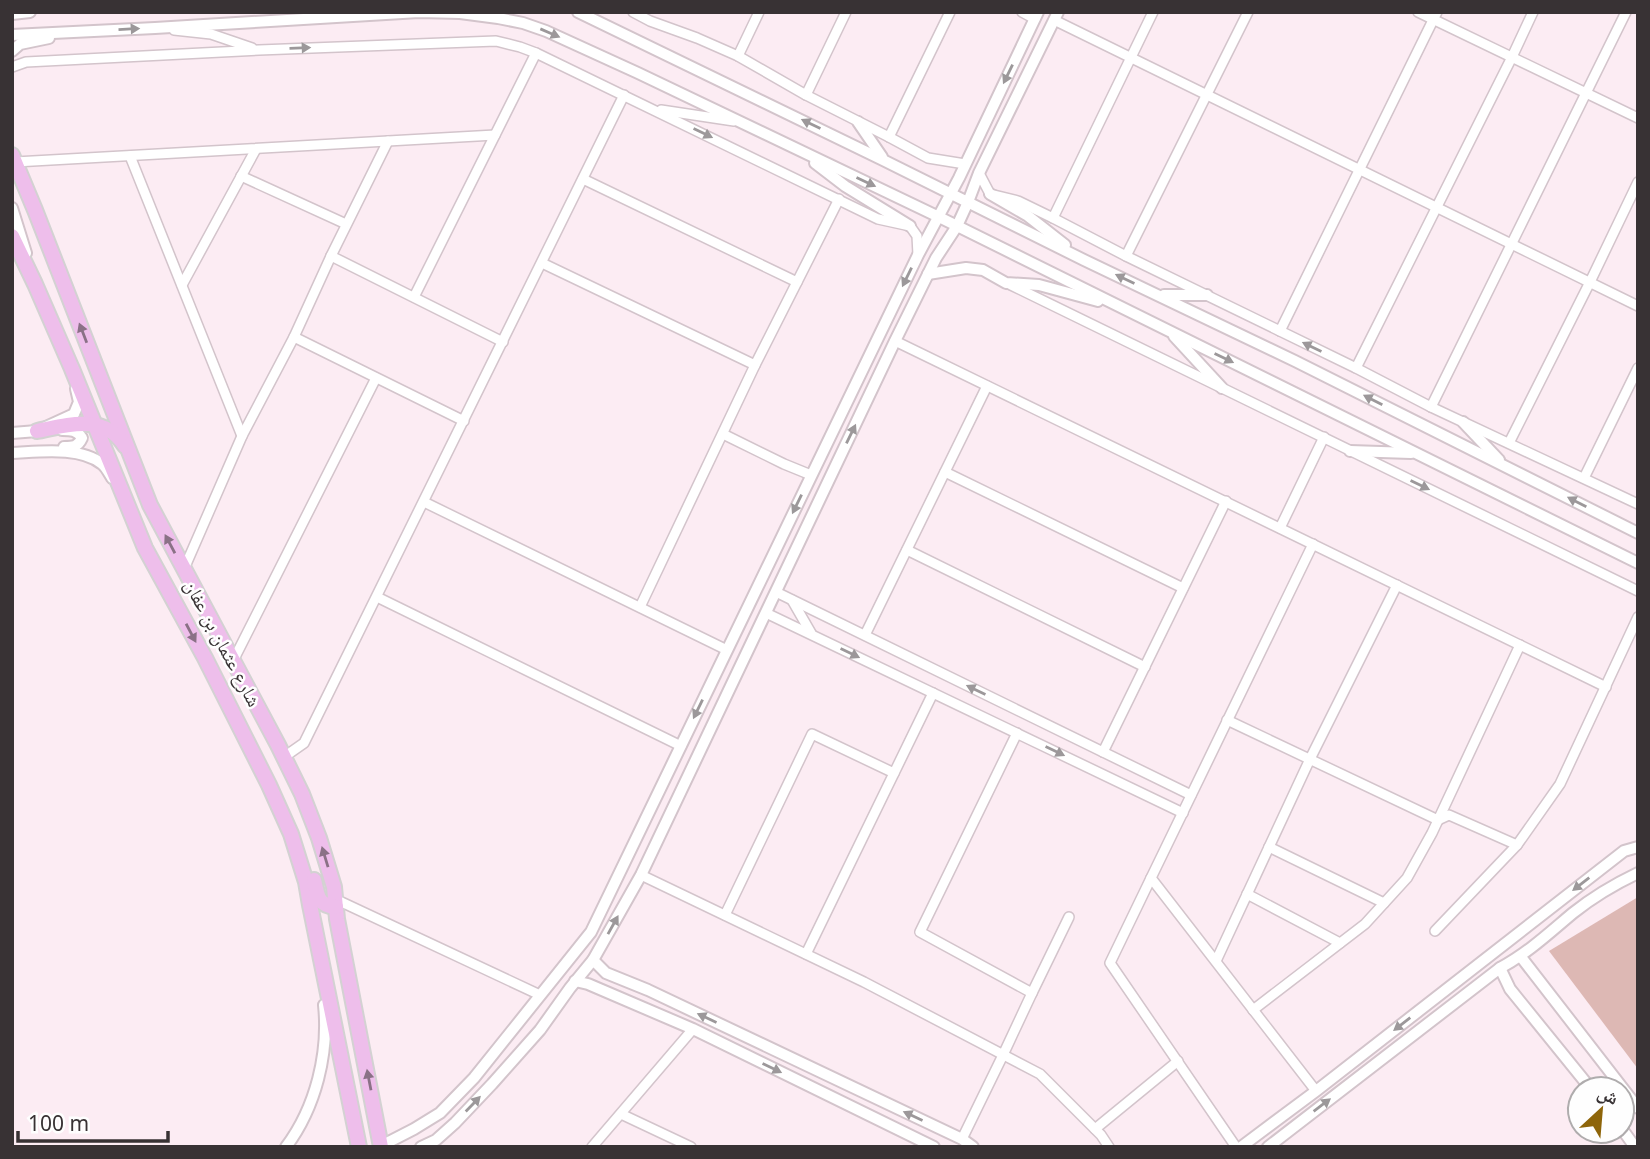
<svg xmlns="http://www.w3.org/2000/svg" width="1650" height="1159" font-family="'Noto Sans','Noto Naskh Arabic',sans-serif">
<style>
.green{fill:#ddb8b4}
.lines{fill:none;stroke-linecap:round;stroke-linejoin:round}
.minor-casing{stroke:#d3c4cb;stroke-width:12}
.tertiary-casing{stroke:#d3c4cb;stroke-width:14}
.primary-casing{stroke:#d3d2d2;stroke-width:18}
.minor{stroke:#fff;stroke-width:9}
.tertiary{stroke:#fff;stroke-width:10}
.primary{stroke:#eebeeb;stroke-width:14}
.oneway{fill:#9c989a}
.oneway2{fill:#8a7186}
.labels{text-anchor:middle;stroke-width:5;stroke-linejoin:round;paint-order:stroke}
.street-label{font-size:19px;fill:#383234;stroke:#fefefe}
</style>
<rect width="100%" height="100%" fill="#fcecf3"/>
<path class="green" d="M 1638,897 L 1638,1069 L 1549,951 Z"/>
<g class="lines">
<g class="minor-casing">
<g id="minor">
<path d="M 633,12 L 650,21 L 697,38 L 738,56 L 806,95 L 889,137 L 928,158 L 965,164"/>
<path d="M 1022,12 L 1035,19"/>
<path d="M 1418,12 L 1638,118"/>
<path d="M 1054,20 L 1638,306"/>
<path d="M 174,30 L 211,34 L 252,48"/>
<path d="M 738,56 L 759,12"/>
<path d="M 12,67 L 26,62 L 259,50 L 496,41 L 520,47 L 536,53 L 878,219 L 910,226 L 917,236 L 918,255"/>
<path d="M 806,95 L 846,12"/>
<path d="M 661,110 L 734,121"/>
<path d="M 889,137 L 950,12"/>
<path d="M 130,156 L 242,436"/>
<path d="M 15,162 L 495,135"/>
<path d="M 979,173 L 990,194 L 1018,201 L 1053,218 L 1126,256 L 1356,368 L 1431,407 L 1638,504"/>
<path d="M 241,176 L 346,224"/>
<path d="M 583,179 L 797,282"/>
<path d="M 1053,218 L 1153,12"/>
<path d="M 331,256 L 503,342"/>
<path d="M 1126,256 L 1248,12"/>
<path d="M 542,263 L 755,365"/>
<path d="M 182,285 L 256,149"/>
<path d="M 1011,285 L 1638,591"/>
<path d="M 414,297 L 536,53"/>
<path d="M 1280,331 L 1437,12"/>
<path d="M 294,337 L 464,421"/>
<path d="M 895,341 L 1606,687"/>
<path d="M 1356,368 L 1512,57 L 1533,12"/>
<path d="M 1431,407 L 1626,12"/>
<path d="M 723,434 L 784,464 L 811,475"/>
<path d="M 1509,443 L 1590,282 L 1638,182"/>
<path d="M 945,472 L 1183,588"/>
<path d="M 1584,478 L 1638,368"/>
<path d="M 424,502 L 727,650"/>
<path d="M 1280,528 L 1324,437"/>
<path d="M 1313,544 L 1151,878 L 1316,1091"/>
<path d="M 907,550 L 1145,667"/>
<path d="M 184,569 L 242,436 L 294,337 L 331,256 L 388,141"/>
<path d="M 776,592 L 1191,795"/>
<path d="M 377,597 L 681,746"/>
<path d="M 792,600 L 811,633"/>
<path d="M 640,607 L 755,365 L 839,199"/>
<path d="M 766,613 L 1183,813"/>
<path d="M 865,635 L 987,386"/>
<path d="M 233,661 L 376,378"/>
<path d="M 1227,720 L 1438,820 L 1449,815 L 1517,845"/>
<path d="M 1103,752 L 1226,501"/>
<path d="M 284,757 L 304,743 L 624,95"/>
<path d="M 1269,847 L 1384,903"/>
<path d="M 641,875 L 864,982 L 1040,1074 L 1101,1135 L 1109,1147"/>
<path d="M 1151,878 L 1110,963 L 1236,1147"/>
<path d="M 1247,894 L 1340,943"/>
<path d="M 335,899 L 540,995"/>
<path d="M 725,915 L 812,734 L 894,773"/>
<path d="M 1435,931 L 1517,845 L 1560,784 L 1638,617"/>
<path d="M 806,954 L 933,693"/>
<path d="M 1216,961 L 1310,759 L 1397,585"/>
<path d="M 1032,993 L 1069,917"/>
<path d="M 1253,1010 L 1365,924 L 1407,878 L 1432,833 L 1520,645"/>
<path d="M 621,1114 L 691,1147"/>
<path d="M 1095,1129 L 1178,1061"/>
<path d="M 962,1139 L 1003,1055 L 1032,993 L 920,932 L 1017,733"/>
<path d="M 592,1147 L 693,1029"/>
</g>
</g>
<g class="tertiary-casing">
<g id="tertiary">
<path d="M 578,12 L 883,160 L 1084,260 L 1295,361 L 1638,533"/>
<path d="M 12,14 L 30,12"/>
<path d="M 12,35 L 155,28 L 419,12 L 460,13 L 498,18 L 523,23 L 546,31 L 638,73 L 939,217 L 1638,563"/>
<path d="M 12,51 L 20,44 L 49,38"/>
<path d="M 858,122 L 882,157"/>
<path d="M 815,163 L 845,186 L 910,226"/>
<path d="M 990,194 L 1028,216 L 1065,245"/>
<path d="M 12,208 L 26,253"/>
<path d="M 928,274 L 966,268 L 983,270 L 1006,283 L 1039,285 L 1098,301"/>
<path d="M 1164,295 L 1207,295"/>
<path d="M 1174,336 L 1222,388"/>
<path d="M 1463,422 L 1499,460"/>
<path d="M 62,430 C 71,430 77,430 82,438 C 78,447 73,447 64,447"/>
<path d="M 12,433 L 37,431 L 74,414 L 79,402 L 76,389"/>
<path d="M 1350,451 L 1411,453"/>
<path d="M 12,453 C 38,452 80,446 102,464 C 106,467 109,473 112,478"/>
<path d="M 1521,957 L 1638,1108"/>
<path d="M 593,960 L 606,973 L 648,990 L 962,1139 L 973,1147"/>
<path d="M 1500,968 L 1510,989 L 1591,1089"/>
<path d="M 575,981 L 588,984 L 693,1029 L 934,1147"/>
<path d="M 1622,1129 L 1635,1147"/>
<path d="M 286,1147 C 316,1107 329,1053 324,1005"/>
<path d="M 379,1147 L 414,1129 L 440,1113 L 474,1078 L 591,932 L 918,255 L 959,178 L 1038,12"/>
<path d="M 421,1147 L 436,1140 L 455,1123 L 492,1084 L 540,1030 L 570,988 L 593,960 L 641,875 L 895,341 L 936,258 L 957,226 L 968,202 L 979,173 L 1058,12"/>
<path d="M 1241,1147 L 1316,1091 L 1624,851 L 1638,847"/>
<path d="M 1268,1147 L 1500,968 C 1528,953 1549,933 1573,913 C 1593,897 1615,884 1638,873"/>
</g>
</g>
<g class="primary-casing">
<g id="primary">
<path d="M 12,155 L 35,210 L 150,505 L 278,745 L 302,794 L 319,838 L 334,887 L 337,919 L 381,1147"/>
<path d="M 12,236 L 35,284 L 72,369 L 145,548 L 205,658 L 269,785 L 291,834 L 306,882 L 310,905 L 359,1147"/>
<path d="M 37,431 C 67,425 104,413 125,446"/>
<path d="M 314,880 C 318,896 317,905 336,907"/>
</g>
</g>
<use href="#minor" class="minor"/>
<use href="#tertiary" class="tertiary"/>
<use href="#primary" class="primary"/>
</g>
<defs><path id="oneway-solid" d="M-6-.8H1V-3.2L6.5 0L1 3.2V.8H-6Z" transform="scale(1.75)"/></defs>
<g class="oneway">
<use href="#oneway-solid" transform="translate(129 29) rotate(-3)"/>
<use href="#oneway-solid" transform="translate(550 33) rotate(23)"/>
<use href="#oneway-solid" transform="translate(300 48) rotate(-2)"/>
<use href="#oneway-solid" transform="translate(1008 74) rotate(116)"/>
<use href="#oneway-solid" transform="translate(811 124) rotate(-154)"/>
<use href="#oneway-solid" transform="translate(703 133) rotate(26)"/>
<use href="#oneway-solid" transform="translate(866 182) rotate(25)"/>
<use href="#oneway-solid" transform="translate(907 277) rotate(116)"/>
<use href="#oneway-solid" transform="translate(1125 279) rotate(-154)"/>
<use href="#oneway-solid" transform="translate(1312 347) rotate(-154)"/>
<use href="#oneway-solid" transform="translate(1224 358) rotate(26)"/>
<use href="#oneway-solid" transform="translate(1373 400) rotate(-153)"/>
<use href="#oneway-solid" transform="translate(851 434) rotate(-64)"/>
<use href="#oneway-solid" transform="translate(1420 485) rotate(26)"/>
<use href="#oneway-solid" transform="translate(1577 502) rotate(-153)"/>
<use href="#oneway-solid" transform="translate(797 504) rotate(116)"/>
<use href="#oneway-solid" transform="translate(850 653) rotate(26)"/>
<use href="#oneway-solid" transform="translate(976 690) rotate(-154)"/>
<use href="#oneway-solid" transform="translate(698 709) rotate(116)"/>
<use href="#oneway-solid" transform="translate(1055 751) rotate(26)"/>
<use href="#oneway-solid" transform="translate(1581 884) rotate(142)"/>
<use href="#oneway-solid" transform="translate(613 925) rotate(-61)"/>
<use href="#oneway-solid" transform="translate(707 1018) rotate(-155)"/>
<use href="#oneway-solid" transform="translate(1402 1024) rotate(142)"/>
<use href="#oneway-solid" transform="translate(772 1068) rotate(26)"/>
<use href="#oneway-solid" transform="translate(473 1104) rotate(-46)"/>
<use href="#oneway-solid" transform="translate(1322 1105) rotate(-37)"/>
<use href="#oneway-solid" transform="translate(913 1116) rotate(-155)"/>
</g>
<g class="oneway2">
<use href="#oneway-solid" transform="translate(83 333) rotate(-111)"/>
<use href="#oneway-solid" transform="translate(170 544) rotate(-118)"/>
<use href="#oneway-solid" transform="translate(191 633) rotate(62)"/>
<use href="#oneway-solid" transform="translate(325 857) rotate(-107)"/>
<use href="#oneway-solid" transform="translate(369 1080) rotate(-101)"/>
</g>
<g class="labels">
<g class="street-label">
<text transform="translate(223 643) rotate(62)" y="7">شارع عثمان بن عفان</text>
</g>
</g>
<rect width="1650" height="1159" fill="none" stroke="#383234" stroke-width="28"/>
<g transform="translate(1601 1110) rotate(26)"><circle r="33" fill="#fefefe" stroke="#afacad" stroke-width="2"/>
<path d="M0-5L12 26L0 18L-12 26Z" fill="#8e650a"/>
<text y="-10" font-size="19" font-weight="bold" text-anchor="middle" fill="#383234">ش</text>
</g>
<path d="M18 1131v10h150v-10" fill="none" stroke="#383234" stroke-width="3.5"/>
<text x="28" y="1131" font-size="21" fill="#383234" stroke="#fefefe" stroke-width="5" paint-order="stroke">100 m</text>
</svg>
